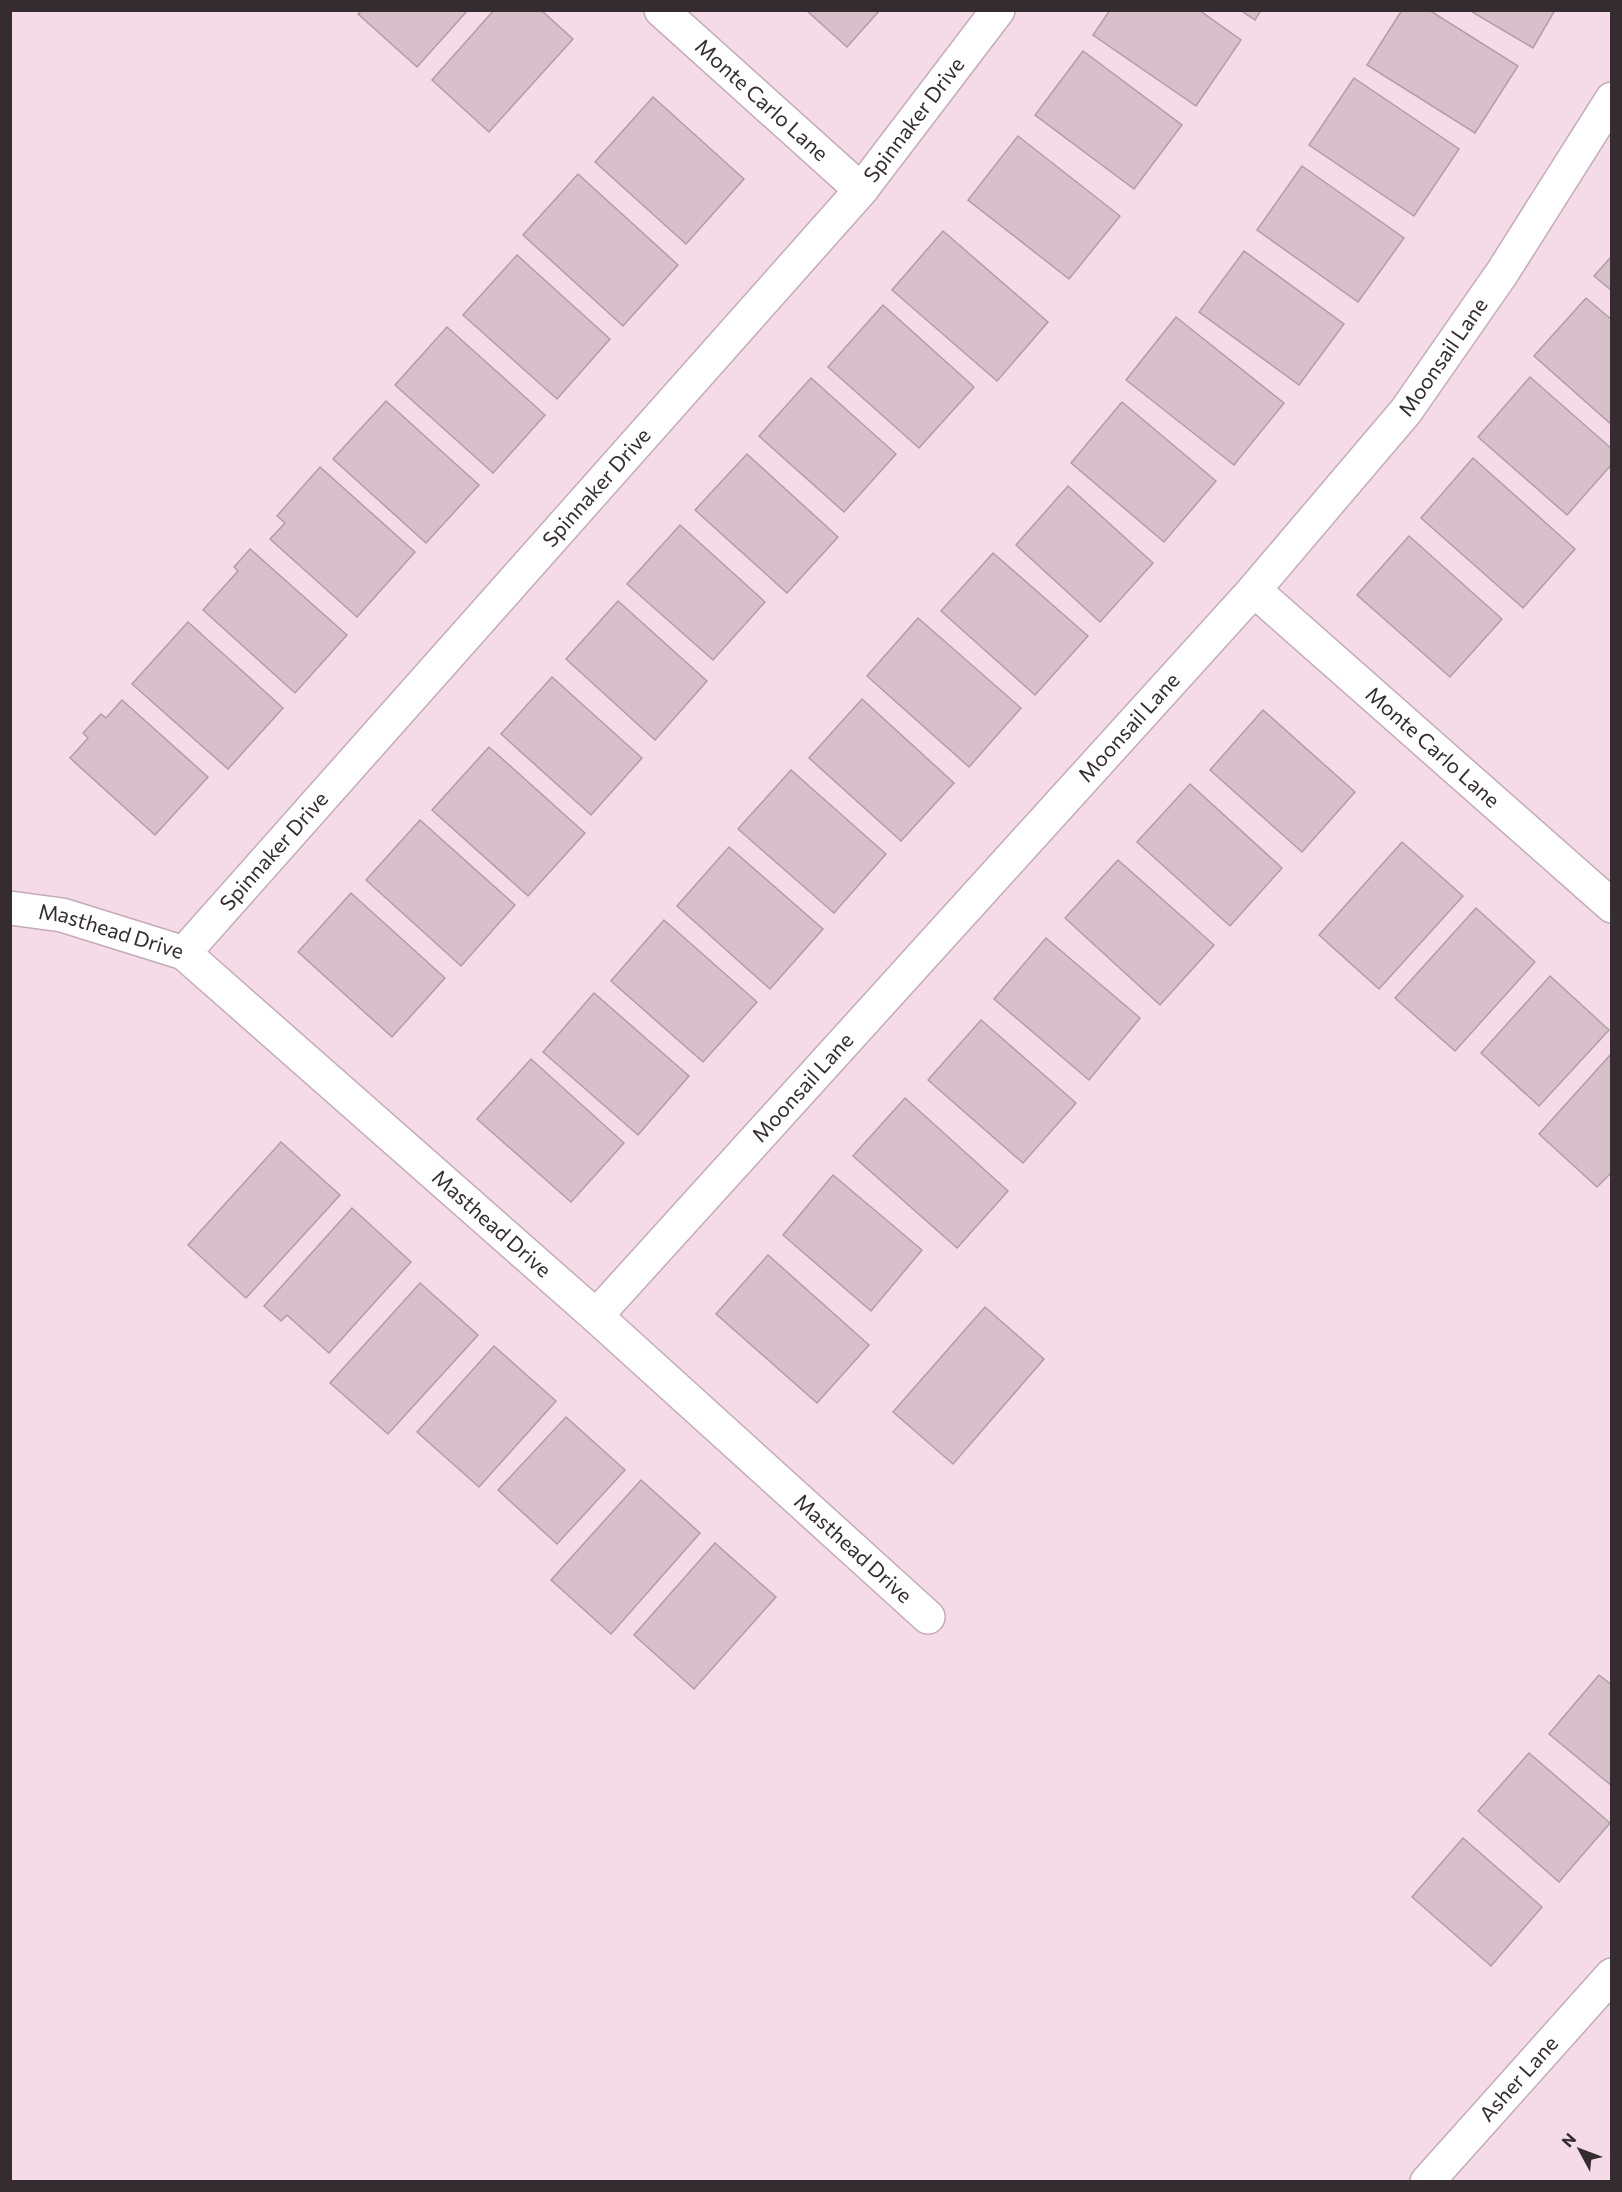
<svg xmlns="http://www.w3.org/2000/svg" width="1622" height="2192" font-family="Commissioner,sans-serif">
<style>
.building{fill:#d8c0cb;stroke:#b39ca7;stroke-width:1.5}
.lines{fill:none;stroke-linecap:round;stroke-linejoin:round}
.minor-casing{stroke:#c4acb7;stroke-width:36}
.minor{stroke:#fff;stroke-width:33}
.labels{text-anchor:middle;stroke-width:6;stroke-linejoin:round;paint-order:stroke}
.street-label{font-size:21px;fill:#352c30;stroke:#f4dbe7}
</style>
<rect width="100%" height="100%" fill="#f4dbe7"/>
<g class="building">
<path d="M 362,10 L 468,10 L 417,67 L 358,14 Z"/>
<path d="M 494,10 L 541,10 L 573,39 L 489,132 L 432,80 Z"/>
<path d="M 806,10 L 880,10 L 847,47 Z"/>
<path d="M 1110,10 L 1199,10 L 1241,40 L 1196,106 L 1093,35 Z"/>
<path d="M 1240,10 L 1261,10 L 1255,20 Z"/>
<path d="M 1402,10 L 1429,10 L 1518,66 L 1475,133 L 1367,65 Z"/>
<path d="M 1469,10 L 1555,10 L 1533,48 Z"/>
<path d="M 1083,51 L 1182,125 L 1134,189 L 1035,115 Z"/>
<path d="M 1354,78 L 1459,149 L 1414,216 L 1309,145 Z"/>
<path d="M 653,97 L 744,179 L 686,244 L 595,162 Z"/>
<path d="M 1018,136 L 1120,216 L 1069,279 L 968,200 Z"/>
<path d="M 1302,166 L 1404,238 L 1358,302 L 1257,230 Z"/>
<path d="M 578,174 L 678,265 L 623,326 L 523,235 Z"/>
<path d="M 943,231 L 1048,322 L 997,381 L 892,290 Z"/>
<path d="M 1244,251 L 1344,324 L 1299,385 L 1199,312 Z"/>
<path d="M 517,255 L 610,339 L 557,399 L 463,315 Z"/>
<path d="M 1612,256 L 1612,291 L 1594,276 Z"/>
<path d="M 1586,298 L 1612,320 L 1612,425 L 1534,356 Z"/>
<path d="M 883,305 L 974,387 L 919,448 L 828,367 Z"/>
<path d="M 1176,317 L 1284,403 L 1234,465 L 1126,380 Z"/>
<path d="M 447,327 L 545,415 L 493,473 L 395,385 Z"/>
<path d="M 1530,377 L 1612,449 L 1612,464 L 1567,515 L 1478,437 Z"/>
<path d="M 811,378 L 896,454 L 844,512 L 759,436 Z"/>
<path d="M 386,401 L 479,485 L 426,543 L 333,459 Z"/>
<path d="M 1122,402 L 1216,481 L 1164,542 L 1071,463 Z"/>
<path d="M 747,454 L 838,537 L 787,593 L 695,510 Z"/>
<path d="M 1473,458 L 1575,549 L 1523,608 L 1421,518 Z"/>
<path d="M 320,467 L 415,552 L 357,617 L 270,539 L 285,523 L 277,516 Z"/>
<path d="M 1068,486 L 1153,563 L 1100,622 L 1016,545 Z"/>
<path d="M 680,525 L 765,602 L 713,660 L 627,584 Z"/>
<path d="M 1409,536 L 1502,619 L 1450,677 L 1357,595 Z"/>
<path d="M 250,549 L 347,635 L 295,693 L 203,610 L 238,571 L 234,567 Z"/>
<path d="M 993,553 L 1088,636 L 1035,695 L 941,611 Z"/>
<path d="M 618,601 L 707,681 L 655,740 L 566,659 Z"/>
<path d="M 918,618 L 1021,708 L 969,767 L 867,676 Z"/>
<path d="M 188,622 L 283,708 L 228,769 L 132,684 Z"/>
<path d="M 552,677 L 642,758 L 591,815 L 501,734 Z"/>
<path d="M 862,699 L 954,783 L 901,841 L 809,758 Z"/>
<path d="M 122,700 L 208,777 L 155,835 L 70,758 L 88,738 L 83,733 L 101,714 L 106,718 Z"/>
<path d="M 1263,710 L 1355,792 L 1302,852 L 1210,770 Z"/>
<path d="M 489,747 L 585,833 L 528,896 L 432,810 Z"/>
<path d="M 791,770 L 886,854 L 834,913 L 738,829 Z"/>
<path d="M 1190,784 L 1282,868 L 1230,926 L 1137,842 Z"/>
<path d="M 420,820 L 515,905 L 461,966 L 366,880 Z"/>
<path d="M 1402,842 L 1463,896 L 1379,989 L 1319,935 Z"/>
<path d="M 729,847 L 823,929 L 770,989 L 677,906 Z"/>
<path d="M 1118,860 L 1214,945 L 1160,1005 L 1065,918 Z"/>
<path d="M 351,893 L 445,978 L 392,1037 L 298,952 Z"/>
<path d="M 1476,908 L 1535,962 L 1455,1051 L 1395,998 Z"/>
<path d="M 664,920 L 757,1002 L 703,1062 L 611,981 Z"/>
<path d="M 1046,938 L 1140,1018 L 1089,1080 L 994,999 Z"/>
<path d="M 1550,976 L 1609,1030 L 1539,1106 L 1481,1053 Z"/>
<path d="M 594,993 L 689,1076 L 638,1135 L 543,1052 Z"/>
<path d="M 981,1020 L 1076,1103 L 1023,1163 L 928,1080 Z"/>
<path d="M 1612,1053 L 1612,1172 L 1597,1187 L 1539,1134 Z"/>
<path d="M 531,1059 L 624,1143 L 571,1202 L 477,1119 Z"/>
<path d="M 905,1098 L 1008,1191 L 957,1248 L 853,1156 Z"/>
<path d="M 281,1142 L 340,1195 L 246,1298 L 188,1245 Z"/>
<path d="M 833,1175 L 922,1250 L 871,1311 L 783,1235 Z"/>
<path d="M 352,1208 L 411,1262 L 329,1353 L 287,1315 L 281,1321 L 264,1306 Z"/>
<path d="M 768,1255 L 869,1345 L 817,1403 L 716,1314 Z"/>
<path d="M 420,1283 L 478,1335 L 388,1434 L 330,1383 Z"/>
<path d="M 985,1307 L 1044,1359 L 953,1464 L 893,1412 Z"/>
<path d="M 494,1346 L 556,1401 L 479,1487 L 417,1432 Z"/>
<path d="M 566,1417 L 625,1470 L 557,1544 L 498,1490 Z"/>
<path d="M 641,1480 L 700,1533 L 611,1634 L 551,1580 Z"/>
<path d="M 715,1543 L 776,1597 L 694,1689 L 634,1635 Z"/>
<path d="M 1599,1675 L 1612,1685 L 1612,1786 L 1549,1734 Z"/>
<path d="M 1529,1753 L 1610,1823 L 1559,1882 L 1478,1811 Z"/>
<path d="M 1463,1838 L 1542,1907 L 1491,1966 L 1412,1897 Z"/>
</g>
<g class="lines">
<g class="minor-casing">
<g id="minor">
<path id="s1" d="M 661,10 L 861,190"/>
<path id="s2" d="M 1254,590 L 1612,906"/>
<path id="s3" d="M 10,908 L 62,915 L 184,953 L 596,1316 L 928,1617"/>
<path id="s4" d="M 184,953 L 861,190 L 998,10"/>
<path id="s5" d="M 596,1316 L 1254,590 L 1406,411 L 1502,273 L 1612,99"/>
<path id="s6" d="M 1427,2182 L 1612,1975"/>
</g>
</g>
<use href="#minor" class="minor"/>
</g>
<g class="labels">
<g class="street-label">
<text dy="7" stroke="none"><textPath href="#s1" startOffset="135">Monte Carlo Lane</textPath></text>
<text dy="7" stroke="none"><textPath href="#s4" startOffset="1108">Spinnaker Drive</textPath></text>
<text dy="7" stroke="none"><textPath href="#s5" startOffset="1280">Moonsail Lane</textPath></text>
<text dy="7" stroke="none"><textPath href="#s4" startOffset="622">Spinnaker Drive</textPath></text>
<text dy="7" stroke="none"><textPath href="#s5" startOffset="794">Moonsail Lane</textPath></text>
<text dy="7" stroke="none"><textPath href="#s2" startOffset="238">Monte Carlo Lane</textPath></text>
<text dy="7" stroke="none"><textPath href="#s4" startOffset="136">Spinnaker Drive</textPath></text>
<text dy="7" stroke="none"><textPath href="#s3" startOffset="104">Masthead Drive</textPath></text>
<text dy="7" stroke="none"><textPath href="#s5" startOffset="308">Moonsail Lane</textPath></text>
<text dy="7" stroke="none"><textPath href="#s3" startOffset="590">Masthead Drive</textPath></text>
<text dy="7" stroke="none"><textPath href="#s3" startOffset="1076">Masthead Drive</textPath></text>
<text dy="7" stroke="none"><textPath href="#s6" startOffset="138">Asher Lane</textPath></text>
</g>
</g>
<rect width="1622" height="2192" fill="none" stroke="#352c30" stroke-width="24"/>
<g transform="translate(1580 2150) rotate(311)" stroke="#f4dbe7" stroke-width="4.5" paint-order="stroke">
<path d="M0-4.5L10 22L0 15L-10 22Z" fill="#352c30"/>
<text y="-9" font-size="16" font-weight="bold" text-anchor="middle" fill="#352c30">N</text>
</g>
</svg>
